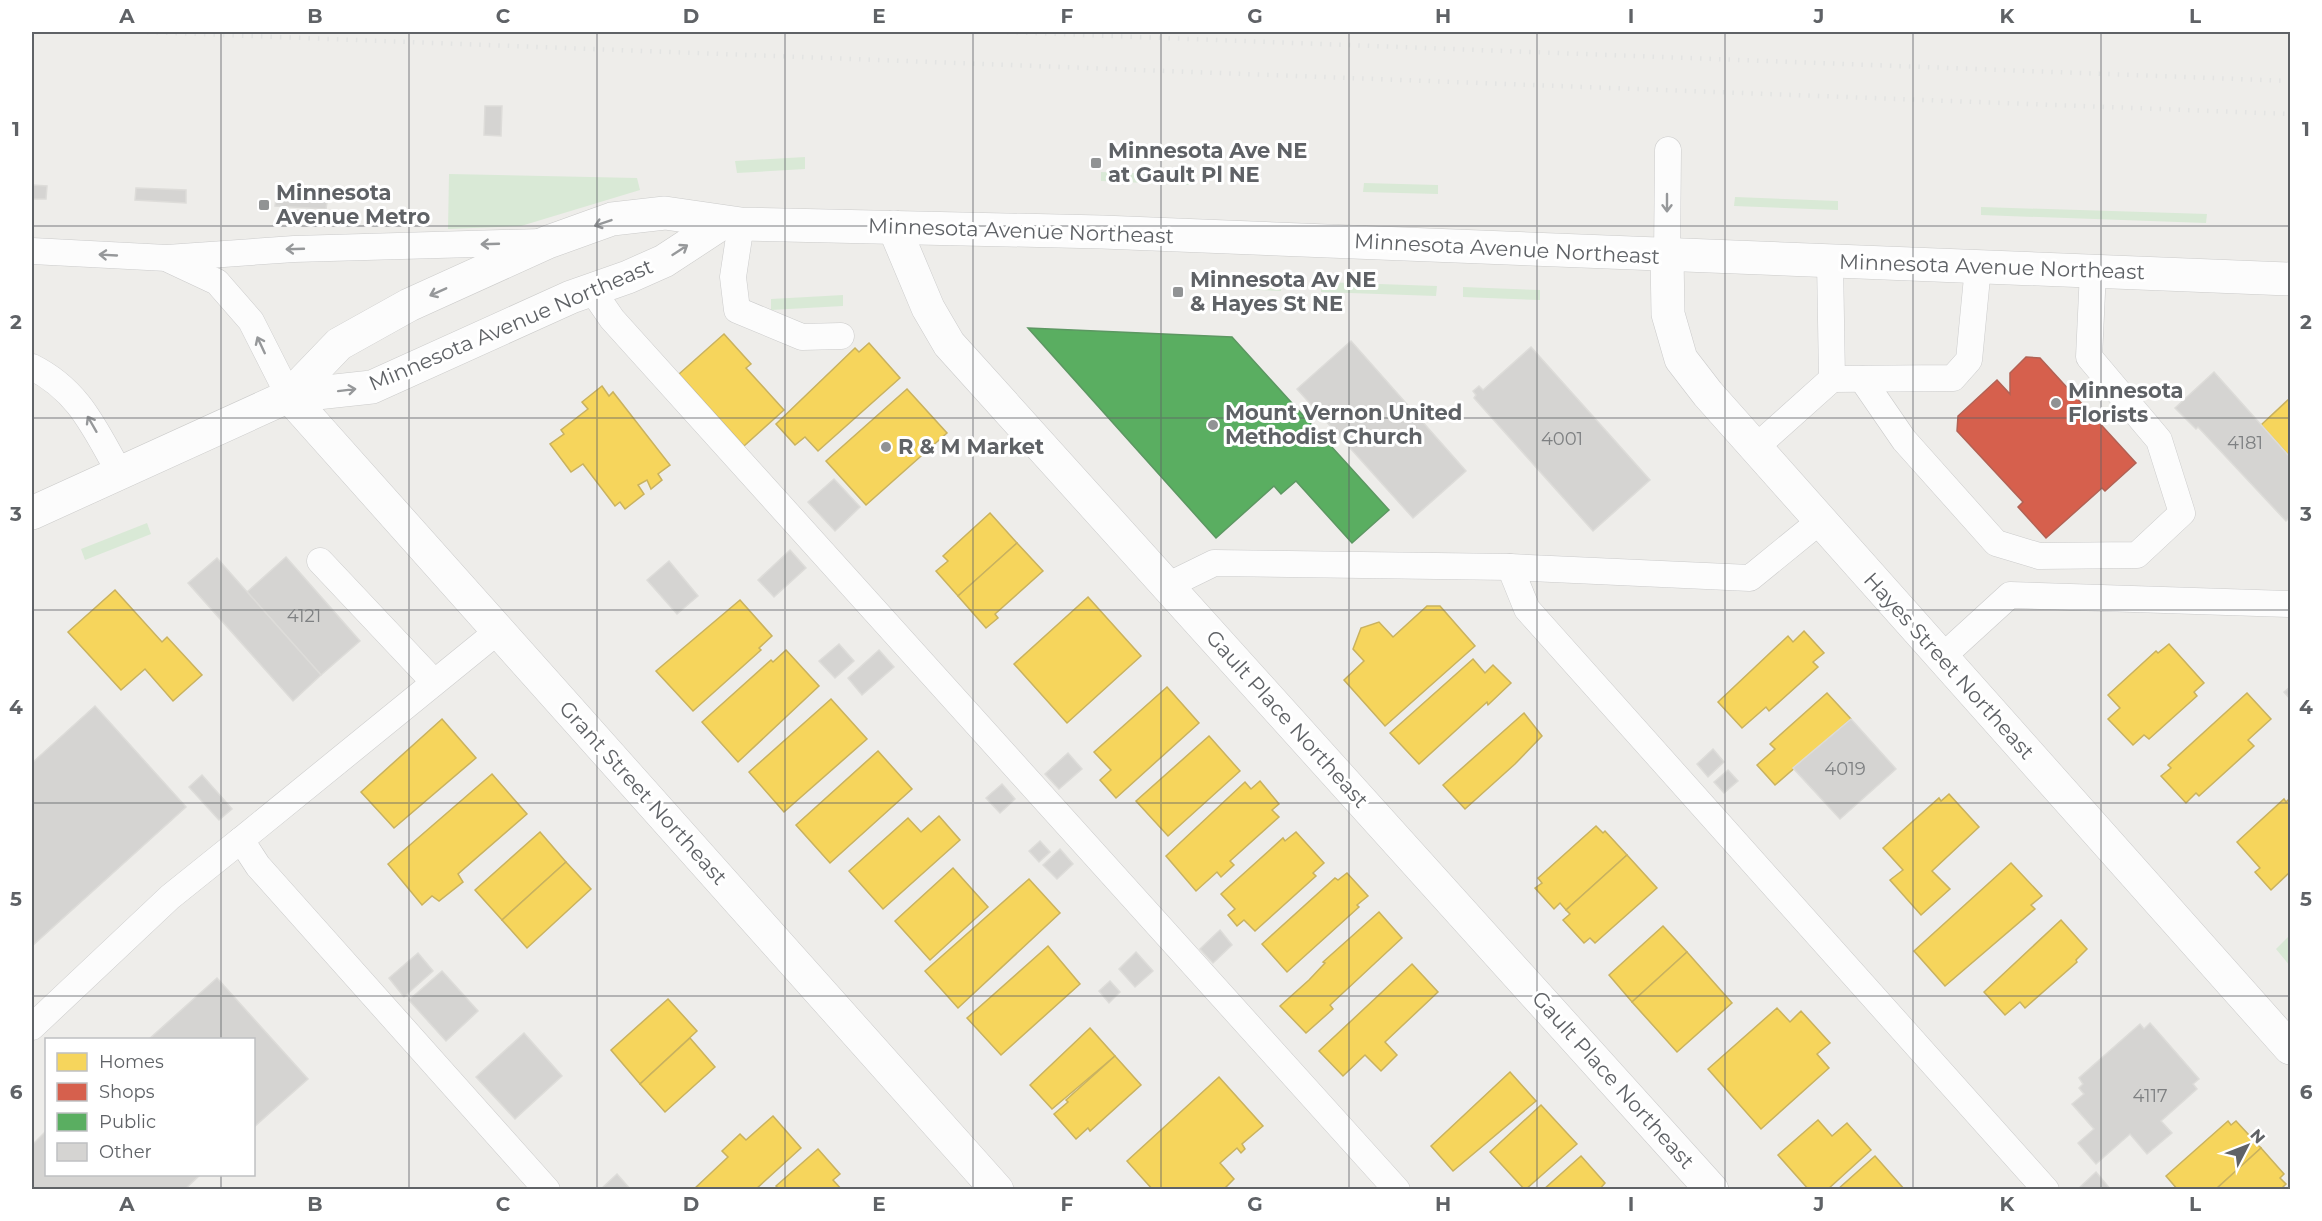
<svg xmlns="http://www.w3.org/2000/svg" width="2322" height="1221" font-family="Montserrat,sans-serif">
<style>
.green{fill:#d9e9d6}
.homes{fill:#f6d55c;stroke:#c9b25f;stroke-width:1.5}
.shops{fill:#d6604d;stroke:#b26154;stroke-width:1.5}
.public{fill:#5aae61;stroke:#5c9762;stroke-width:1.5}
.building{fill:#d5d4d2;stroke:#dddcd9;stroke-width:1.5}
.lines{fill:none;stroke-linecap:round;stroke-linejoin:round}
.service-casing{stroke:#cbcbcb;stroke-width:27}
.minor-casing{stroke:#cbcbcb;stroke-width:34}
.secondary-casing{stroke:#cbcbca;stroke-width:34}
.service{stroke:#fcfcfc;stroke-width:26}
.minor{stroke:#fcfcfc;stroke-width:33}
.secondary{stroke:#fcfcfc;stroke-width:33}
.rail{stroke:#e3e4e3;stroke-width:4.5;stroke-dasharray:1.5 8;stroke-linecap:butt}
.oneway{stroke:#96989a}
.grid{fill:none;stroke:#5f6266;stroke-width:1.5;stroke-opacity:0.55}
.poi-dot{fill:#919394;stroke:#fff;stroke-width:2}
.labels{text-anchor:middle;stroke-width:6;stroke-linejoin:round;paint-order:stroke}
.number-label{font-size:18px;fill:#7e8082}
.poi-label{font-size:21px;font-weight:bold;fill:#5f6266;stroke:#fff;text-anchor:start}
.street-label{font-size:21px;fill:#5f6266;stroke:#fff}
.neatline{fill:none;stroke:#5f6266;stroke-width:2}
.grid-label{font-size:20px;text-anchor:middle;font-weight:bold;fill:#5f6266}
</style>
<rect width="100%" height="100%" fill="#eeedea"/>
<g class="green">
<path d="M 805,157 L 805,169 L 737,173 L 735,161 Z"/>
<path d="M 1101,172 L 1189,175 L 1189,185 L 1101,181 Z"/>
<path d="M 449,174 L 637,178 L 640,190 L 521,226 L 448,229 Z"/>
<path d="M 1364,183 L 1438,185 L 1438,194 L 1363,192 Z"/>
<path d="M 1735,197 L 1838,201 L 1838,210 L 1734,206 Z"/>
<path d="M 1981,207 L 2207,214 L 2206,223 L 1981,215 Z"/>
<path d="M 1193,276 L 1282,281 L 1281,291 L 1193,287 Z"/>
<path d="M 1321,282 L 1437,286 L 1436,296 L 1321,292 Z"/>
<path d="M 1463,287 L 1540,290 L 1540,300 L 1463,297 Z"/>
<path d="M 843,295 L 843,306 L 771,310 L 771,299 Z"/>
<path d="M 147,523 L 151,534 L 85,560 L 81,549 Z"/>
<path d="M 2290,935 L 2290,966 L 2276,949 Z"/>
</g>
<g class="homes">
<path d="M 724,334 L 751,364 L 746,368 L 784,410 L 744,446 L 679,374 Z"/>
<path d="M 869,343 L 900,378 L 818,451 L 805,437 L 795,445 L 776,424 L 855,348 L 859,352 Z"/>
<path d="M 602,386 L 609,396 L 613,392 L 670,465 L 658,474 L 662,480 L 651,489 L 647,480 L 638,485 L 644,494 L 625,509 L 620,502 L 615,506 L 583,464 L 571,472 L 550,444 L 564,434 L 561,430 L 588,409 L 582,402 Z"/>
<path d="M 907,389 L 947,433 L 866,505 L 826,461 Z"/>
<path d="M 2290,398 L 2290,457 L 2261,425 Z"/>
<path d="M 990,513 L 1017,543 L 958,596 L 936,571 L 948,561 L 943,556 Z"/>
<path d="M 1017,543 L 1043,571 L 995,614 L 998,618 L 986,628 L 958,596 Z"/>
<path d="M 115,590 L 162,642 L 167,637 L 202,675 L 173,701 L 145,669 L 121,690 L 68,632 Z"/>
<path d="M 1088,597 L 1141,656 L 1067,723 L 1014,664 Z"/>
<path d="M 740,600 L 772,636 L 759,648 L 761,650 L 693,711 L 656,671 Z"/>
<path d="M 1427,606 L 1440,606 L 1475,646 L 1385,726 L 1344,680 L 1364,661 L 1353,649 L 1361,628 L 1379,622 L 1393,637 Z"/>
<path d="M 1804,631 L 1824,653 L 1813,662 L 1818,667 L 1769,711 L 1766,707 L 1742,728 L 1718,702 L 1788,636 L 1793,642 Z"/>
<path d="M 2169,644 L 2204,683 L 2194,692 L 2197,696 L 2149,739 L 2144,735 L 2133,745 L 2108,719 L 2120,708 L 2108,695 L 2156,651 L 2158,653 Z"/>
<path d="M 786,650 L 819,686 L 738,762 L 702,722 L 771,660 L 773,662 Z"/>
<path d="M 1473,659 L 1485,673 L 1493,665 L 1511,683 L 1488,705 L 1487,702 L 1419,764 L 1390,733 Z"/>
<path d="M 1167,687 L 1199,723 L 1116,798 L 1100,780 L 1111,770 L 1094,752 Z"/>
<path d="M 1827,693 L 1851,719 L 1775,785 L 1757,765 L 1775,749 L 1770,744 Z"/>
<path d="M 2247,693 L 2271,719 L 2248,740 L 2254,746 L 2199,796 L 2196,793 L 2186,803 L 2161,776 L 2171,768 L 2168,765 Z"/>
<path d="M 831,699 L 867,739 L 784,812 L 749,772 Z"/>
<path d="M 1524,713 L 1542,736 L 1515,764 L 1465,809 L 1443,785 Z"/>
<path d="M 442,719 L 476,758 L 394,828 L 361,792 Z"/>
<path d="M 1209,736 L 1240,771 L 1168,836 L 1136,801 Z"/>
<path d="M 878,751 L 912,789 L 830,863 L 796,825 Z"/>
<path d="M 492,774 L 527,814 L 458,874 L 463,882 L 439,901 L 432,896 L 422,905 L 388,864 Z"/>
<path d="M 1260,781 L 1279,804 L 1272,810 L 1279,817 L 1230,861 L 1234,865 L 1221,877 L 1217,872 L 1196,891 L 1166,856 L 1245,782 L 1251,789 Z"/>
<path d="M 1949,794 L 1979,827 L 1932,871 L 1950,889 L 1921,915 L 1890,880 L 1903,870 L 1883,848 L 1939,798 L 1941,801 Z"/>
<path d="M 2290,798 L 2290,872 L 2271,890 L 2255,872 L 2260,868 L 2237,842 L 2284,799 L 2286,802 Z"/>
<path d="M 939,816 L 960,840 L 883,909 L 849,871 L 908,818 L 921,832 Z"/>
<path d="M 1596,826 L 1603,833 L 1605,831 L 1627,855 L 1566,910 L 1560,903 L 1554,909 L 1535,888 L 1542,883 L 1538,878 Z"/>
<path d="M 540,832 L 566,862 L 502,920 L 475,890 Z"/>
<path d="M 1296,832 L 1324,863 L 1313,873 L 1316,876 L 1255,931 L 1244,920 L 1237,926 L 1228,915 L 1235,909 L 1221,894 L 1283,838 L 1285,841 Z"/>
<path d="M 1627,855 L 1657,888 L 1595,943 L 1590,938 L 1584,943 L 1563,920 L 1570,914 L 1566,910 Z"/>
<path d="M 566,862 L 591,889 L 527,948 L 502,920 Z"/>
<path d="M 2011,863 L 2042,896 L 2031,905 L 2035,909 L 1945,986 L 1914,951 Z"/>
<path d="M 953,868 L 988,907 L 930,960 L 895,921 Z"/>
<path d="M 1347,873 L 1368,896 L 1357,905 L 1359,907 L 1287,972 L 1262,944 L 1335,878 L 1338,880 Z"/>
<path d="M 1029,879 L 1060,913 L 958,1008 L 925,971 Z"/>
<path d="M 1379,912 L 1402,938 L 1330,1005 L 1333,1009 L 1306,1033 L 1280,1006 L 1309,980 L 1325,963 L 1323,962 Z"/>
<path d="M 2061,920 L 2087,949 L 2076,960 L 2077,962 L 2025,1008 L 2020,1002 L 2005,1015 L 1984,992 Z"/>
<path d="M 1663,926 L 1687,952 L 1632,1002 L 1609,975 Z"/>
<path d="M 1048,946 L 1080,984 L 1001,1055 L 967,1018 Z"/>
<path d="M 1687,952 L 1732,1003 L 1677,1052 L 1632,1002 Z"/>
<path d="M 1412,964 L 1438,992 L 1385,1042 L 1397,1055 L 1381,1071 L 1365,1055 L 1343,1076 L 1319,1051 Z"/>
<path d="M 668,999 L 697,1031 L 640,1084 L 611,1050 Z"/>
<path d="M 1777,1008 L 1790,1022 L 1801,1011 L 1830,1043 L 1817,1054 L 1829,1068 L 1761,1129 L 1708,1069 Z"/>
<path d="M 1090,1028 L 1115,1056 L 1052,1109 L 1030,1085 Z"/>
<path d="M 690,1038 L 715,1067 L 665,1112 L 640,1084 Z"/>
<path d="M 1115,1056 L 1141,1085 L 1090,1131 L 1088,1128 L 1076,1139 L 1054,1114 L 1068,1102 L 1066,1100 Z"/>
<path d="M 1510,1072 L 1536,1101 L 1453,1171 L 1431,1146 Z"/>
<path d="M 1219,1077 L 1263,1126 L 1242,1144 L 1245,1149 L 1241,1153 L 1237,1148 L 1220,1163 L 1234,1179 L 1223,1190 L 1153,1190 L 1127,1161 Z"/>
<path d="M 1541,1105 L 1577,1144 L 1525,1190 L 1490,1152 Z"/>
<path d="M 773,1116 L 801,1148 L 755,1190 L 693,1190 L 728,1157 L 722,1151 L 740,1134 L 746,1140 Z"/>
<path d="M 1818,1120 L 1832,1136 L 1847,1123 L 1871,1150 L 1827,1190 L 1809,1190 L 1778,1155 Z"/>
<path d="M 2228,1121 L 2231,1125 L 2236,1121 L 2261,1148 L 2215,1190 L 2178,1190 L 2166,1176 Z"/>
<path d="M 2261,1148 L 2284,1174 L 2280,1178 L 2286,1184 L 2280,1190 L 2215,1190 Z"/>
<path d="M 818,1149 L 840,1174 L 833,1180 L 842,1190 L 780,1190 L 776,1186 Z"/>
<path d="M 1581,1156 L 1605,1183 L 1599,1190 L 1543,1190 Z"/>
<path d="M 1875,1156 L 1905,1190 L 1837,1190 Z"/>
</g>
<path class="shops" d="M 2026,357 L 2040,358 L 2136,463 L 2105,491 L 2102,488 L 2046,538 L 2018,507 L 2023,502 L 1957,431 L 1958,416 L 1997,380 L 2010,394 L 2010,373 Z"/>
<path class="public" d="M 1028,328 L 1232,337 L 1389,510 L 1352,543 L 1296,481 L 1281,494 L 1274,486 L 1216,538 Z"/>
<g class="building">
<path d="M 485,106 L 502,106 L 501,136 L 484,135 Z"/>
<path d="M 32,185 L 47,186 L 46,199 L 32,199 Z"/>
<path d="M 136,188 L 186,190 L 186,203 L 135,200 Z"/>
<path d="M 277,192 L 328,196 L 326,209 L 275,206 Z"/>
<path d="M 1351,341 L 1466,471 L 1413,518 L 1297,389 Z"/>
<path d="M 1531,347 L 1650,480 L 1593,531 L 1474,398 L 1476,395 L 1473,391 L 1479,386 L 1483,390 Z"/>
<path d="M 2214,372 L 2290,457 L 2290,517 L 2286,521 L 2198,427 L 2196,429 L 2175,408 Z"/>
<path d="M 834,479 L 860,507 L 835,531 L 808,502 Z"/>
<path d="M 790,550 L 806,568 L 774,597 L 758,580 Z"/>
<path d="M 286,557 L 360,641 L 321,675 L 247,592 Z"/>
<path d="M 217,558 L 321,675 L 293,701 L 188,583 Z"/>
<path d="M 669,561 L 698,596 L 677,614 L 647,580 Z"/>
<path d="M 839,644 L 854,661 L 835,678 L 819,661 Z"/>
<path d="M 879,650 L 894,667 L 862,695 L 848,678 Z"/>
<path d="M 2290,687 L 2290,699 L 2284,692 Z"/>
<path d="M 95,706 L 186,807 L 32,946 L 32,763 Z"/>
<path d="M 1851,719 L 1896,769 L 1840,819 L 1793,768 Z"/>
<path d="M 1713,749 L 1724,762 L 1708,777 L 1697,764 Z"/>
<path d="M 1068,753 L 1082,769 L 1059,789 L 1045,774 Z"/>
<path d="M 1728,770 L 1738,781 L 1724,793 L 1714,782 Z"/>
<path d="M 202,775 L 232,809 L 219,820 L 189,787 Z"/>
<path d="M 1002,784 L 1015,799 L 1000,813 L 986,798 Z"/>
<path d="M 1040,841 L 1050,852 L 1039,862 L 1029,851 Z"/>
<path d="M 1060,849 L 1073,864 L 1057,879 L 1043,865 Z"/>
<path d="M 1220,930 L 1232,945 L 1213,963 L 1200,949 Z"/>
<path d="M 1136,952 L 1153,971 L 1135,987 L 1119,969 Z"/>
<path d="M 418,953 L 433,971 L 404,997 L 389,978 Z"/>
<path d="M 442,971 L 478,1011 L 446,1041 L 409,1000 Z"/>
<path d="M 217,978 L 308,1079 L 254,1127 L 254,1040 L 148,1040 Z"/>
<path d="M 1110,981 L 1120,992 L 1109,1003 L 1099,991 Z"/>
<path d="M 2150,1023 L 2199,1079 L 2193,1084 L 2197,1089 L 2161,1121 L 2172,1133 L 2147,1154 L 2130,1134 L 2096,1164 L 2078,1143 L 2094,1129 L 2072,1104 L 2084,1094 L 2079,1088 L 2083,1084 L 2079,1078 L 2140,1024 L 2144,1029 Z"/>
<path d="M 524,1033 L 562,1076 L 515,1119 L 476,1077 Z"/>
<path d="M 46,1131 L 46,1174 L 201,1174 L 184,1190 L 32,1190 L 32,1145 Z"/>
<path d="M 2096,1172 L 2111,1190 L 2077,1190 Z"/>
<path d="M 617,1174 L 631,1190 L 600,1190 Z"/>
</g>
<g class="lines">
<g class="service-casing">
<g id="service">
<path d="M 741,224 L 733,277 L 737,310 L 802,337 L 841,336"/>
<path d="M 32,251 L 167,258 L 294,249 L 541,242"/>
<path d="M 1667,256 L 1668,150"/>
<path d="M 170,260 L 217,282 L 251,321 L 289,396"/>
<path d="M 592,290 L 612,319 L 1397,1190"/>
<path d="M 32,367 C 80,391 95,430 121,475"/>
<path d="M 1832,379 L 1953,378 L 1969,360 L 1978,267"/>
<path d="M 1862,379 L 1904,440 L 1996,543 L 2039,556 L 2137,555 L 2182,513 L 2159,440 L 2089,357 L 2093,271"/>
<path d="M 1755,448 L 1832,379 L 1830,261"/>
<path d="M 320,561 L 434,682"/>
<path d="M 1510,567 L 1527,609 L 2046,1190"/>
<path d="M 1167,586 L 1214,563 L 1510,567 L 1750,578 L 1820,521"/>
<path d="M 498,631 L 241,840 L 258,866 L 547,1190"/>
<path d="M 1941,658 L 2010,595 L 2290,604"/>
<path d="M 32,1027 L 170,897 L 241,840"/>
</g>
</g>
<g class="minor-casing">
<g id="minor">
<path d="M 894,227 L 928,308 L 949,344 L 1712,1190"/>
<path d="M 1667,256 L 1668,314 L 1681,359 L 1708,394 L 2290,1048"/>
<path d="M 289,396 L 997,1190"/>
</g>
</g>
<g class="secondary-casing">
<g id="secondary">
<path d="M 289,396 L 339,344 L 409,305 L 548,242 L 612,219 L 665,213 L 741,224 L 1102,232 L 2290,279"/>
<path d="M 32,513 L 289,396 L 372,387 L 571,297 L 628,277 L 664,261 L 722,223"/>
</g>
</g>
<use href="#service" class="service"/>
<use href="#minor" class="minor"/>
<use href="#secondary" class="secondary"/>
<g class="rail">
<path d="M 147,32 L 2290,114"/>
<path d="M 1007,32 L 2290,81"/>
</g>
</g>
<defs><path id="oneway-shaft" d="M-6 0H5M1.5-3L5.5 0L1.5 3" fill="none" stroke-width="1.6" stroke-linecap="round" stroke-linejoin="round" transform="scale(1.5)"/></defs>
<g class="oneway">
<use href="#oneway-shaft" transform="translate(1667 203) rotate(90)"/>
<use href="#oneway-shaft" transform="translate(603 223) rotate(161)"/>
<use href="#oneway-shaft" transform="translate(490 244) rotate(178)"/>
<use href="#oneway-shaft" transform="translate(295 249) rotate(178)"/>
<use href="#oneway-shaft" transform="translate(680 250) rotate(-33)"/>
<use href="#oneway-shaft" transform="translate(108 255) rotate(-177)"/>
<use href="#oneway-shaft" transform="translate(438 292) rotate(156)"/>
<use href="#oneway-shaft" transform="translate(261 345) rotate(-115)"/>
<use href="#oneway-shaft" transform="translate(347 390) rotate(-7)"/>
<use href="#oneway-shaft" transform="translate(92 424) rotate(-120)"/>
</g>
<path class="grid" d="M 221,32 L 221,1040M 409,32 L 409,1190M 597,32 L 597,1190M 785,32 L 785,1190M 973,32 L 973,1190M 1161,32 L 1161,1190M 1349,32 L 1349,1190M 1537,32 L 1537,1190M 1725,32 L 1725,1190M 1913,32 L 1913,1190M 2101,32 L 2101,1190M 32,226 L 2290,226M 32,418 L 2290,418M 32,610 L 2290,610M 32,803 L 2290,803M 32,996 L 2290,996M 221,1174 L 221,1190"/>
<g class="poi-dot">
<rect x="1090" y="157" width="12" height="12" rx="3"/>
<rect x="258" y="199" width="12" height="12" rx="3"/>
<rect x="1172" y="286" width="12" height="12" rx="3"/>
<circle cx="2056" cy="403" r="6"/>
<circle cx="1213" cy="425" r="6"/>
<circle cx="886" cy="447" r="6"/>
</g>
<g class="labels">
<g class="number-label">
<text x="1562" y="445">4001</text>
<text x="2245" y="449">4181</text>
<text x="304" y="622">4121</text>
<text x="1845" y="775">4019</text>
<text x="2150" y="1102">4117</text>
</g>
<g class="poi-label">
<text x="1108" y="158">Minnesota Ave NE<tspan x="1108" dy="24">at Gault Pl NE</tspan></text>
<text x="276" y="200">Minnesota<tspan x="276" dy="24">Avenue Metro</tspan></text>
<text x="1190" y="287">Minnesota Av NE<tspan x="1190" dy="24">&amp; Hayes St NE</tspan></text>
<text x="2068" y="398">Minnesota<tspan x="2068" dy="24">Florists</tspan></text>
<text x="1225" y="420">Mount Vernon United<tspan x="1225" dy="24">Methodist Church</tspan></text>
<text x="898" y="454">R &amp; M Market</text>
</g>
<g class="street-label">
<text transform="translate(1021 231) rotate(2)" y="7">Minnesota Avenue Northeast</text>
<text transform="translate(1507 249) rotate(3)" y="7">Minnesota Avenue Northeast</text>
<text transform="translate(1992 267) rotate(2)" y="7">Minnesota Avenue Northeast</text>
<text transform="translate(511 325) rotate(-23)" y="7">Minnesota Avenue Northeast</text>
<text transform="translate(1949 666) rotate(48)" y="7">Hayes Street Northeast</text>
<text transform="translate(1287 719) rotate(48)" y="7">Gault Place Northeast</text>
<text transform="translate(643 793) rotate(48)" y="7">Grant Street Northeast</text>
<text transform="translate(1613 1080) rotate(48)" y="7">Gault Place Northeast</text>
</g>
</g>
<rect width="2322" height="1221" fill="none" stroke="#ffffff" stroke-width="66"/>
<rect x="45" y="1038" width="210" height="138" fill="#ffffff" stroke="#bfc0c2" stroke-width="1.5"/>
<rect x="57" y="1053" width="30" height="18" fill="#f6d55c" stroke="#bfc0c2" stroke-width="1.5"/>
<text x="99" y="1068" font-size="18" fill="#5f6266">Homes</text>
<rect x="57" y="1083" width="30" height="18" fill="#d6604d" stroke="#bfc0c2" stroke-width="1.5"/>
<text x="99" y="1098" font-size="18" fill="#5f6266">Shops</text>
<rect x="57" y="1113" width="30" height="18" fill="#5aae61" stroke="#bfc0c2" stroke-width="1.5"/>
<text x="99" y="1128" font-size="18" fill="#5f6266">Public</text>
<rect x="57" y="1143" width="30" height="18" fill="#d5d4d2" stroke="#bfc0c2" stroke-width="1.5"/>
<text x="99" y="1158" font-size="18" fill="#5f6266">Other</text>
<g transform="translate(2247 1146) rotate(48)" stroke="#ffffff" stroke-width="4.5" paint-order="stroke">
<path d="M0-4.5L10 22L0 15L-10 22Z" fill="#5f6266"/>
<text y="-9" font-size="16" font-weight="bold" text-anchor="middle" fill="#5f6266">N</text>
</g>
<rect x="33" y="33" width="2256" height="1155" class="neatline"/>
<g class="grid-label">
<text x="127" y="23">A</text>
<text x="315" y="23">B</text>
<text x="503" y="23">C</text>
<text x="691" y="23">D</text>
<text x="879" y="23">E</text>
<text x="1067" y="23">F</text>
<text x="1255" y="23">G</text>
<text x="1443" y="23">H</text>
<text x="1631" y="23">I</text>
<text x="1819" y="23">J</text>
<text x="2007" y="23">K</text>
<text x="2195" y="23">L</text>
<text x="16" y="136">1</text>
<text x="2306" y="136">1</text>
<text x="16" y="329">2</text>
<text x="2306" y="329">2</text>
<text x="16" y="521">3</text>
<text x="2306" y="521">3</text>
<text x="16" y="714">4</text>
<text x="2306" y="714">4</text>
<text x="16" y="906">5</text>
<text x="2306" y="906">5</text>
<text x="16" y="1099">6</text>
<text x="2306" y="1099">6</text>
<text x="127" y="1211">A</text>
<text x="315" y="1211">B</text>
<text x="503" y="1211">C</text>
<text x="691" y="1211">D</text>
<text x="879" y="1211">E</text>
<text x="1067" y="1211">F</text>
<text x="1255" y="1211">G</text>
<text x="1443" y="1211">H</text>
<text x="1631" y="1211">I</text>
<text x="1819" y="1211">J</text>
<text x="2007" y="1211">K</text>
<text x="2195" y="1211">L</text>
</g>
</svg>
